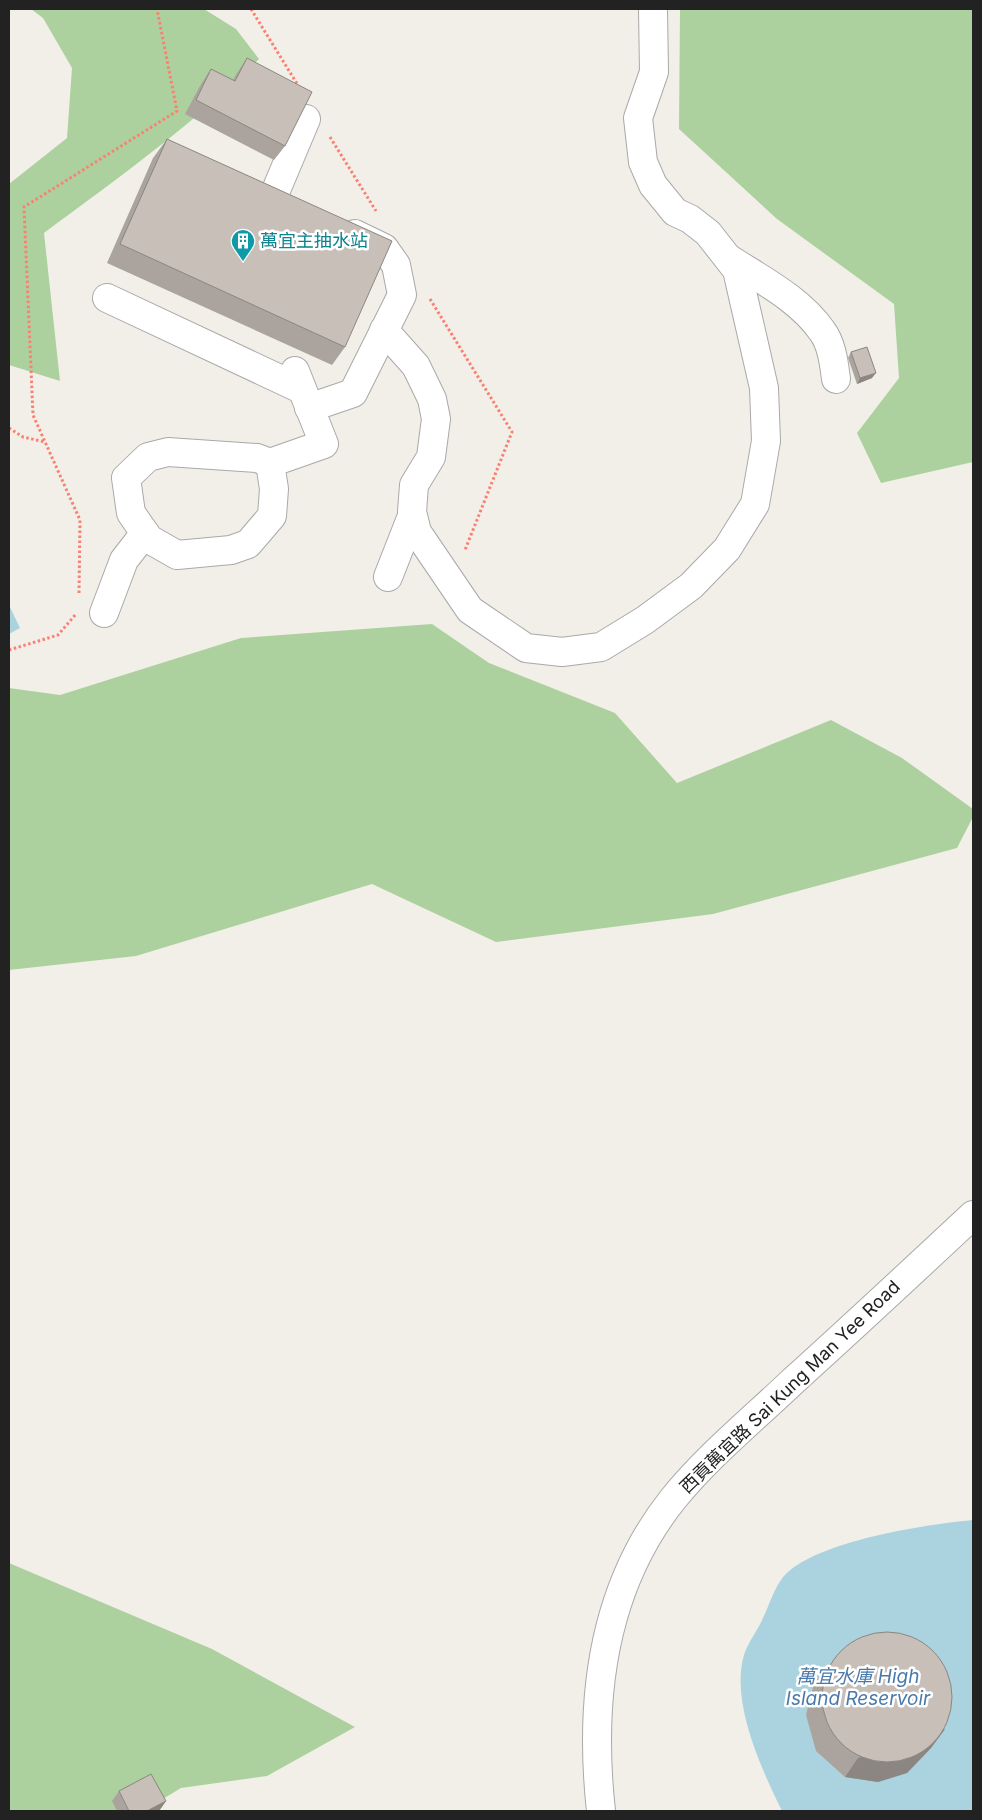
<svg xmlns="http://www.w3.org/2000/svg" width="982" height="1820" font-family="Inter,'Noto Sans TC',sans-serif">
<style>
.forest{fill:#add19e}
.water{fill:#aad3df}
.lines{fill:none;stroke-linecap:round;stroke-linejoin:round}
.minor-casing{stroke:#a9a9a9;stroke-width:30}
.path{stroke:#fa8072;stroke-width:3;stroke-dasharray:2.5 2.5;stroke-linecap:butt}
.minor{stroke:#fff;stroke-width:28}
.wall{fill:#aba49e}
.shaded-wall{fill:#8b8681}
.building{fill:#c7bfb8;stroke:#8b8681}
.labels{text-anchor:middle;stroke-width:5;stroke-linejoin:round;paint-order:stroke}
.culture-label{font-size:18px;fill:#0d838f;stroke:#fff;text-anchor:start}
.street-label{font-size:18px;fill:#222;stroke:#fff}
.water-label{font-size:19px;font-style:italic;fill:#4a7aab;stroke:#fff}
</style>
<rect width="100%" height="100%" fill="#f2efe9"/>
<g class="forest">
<path d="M 31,9 L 204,9 L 236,29 L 259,59 C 194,124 118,178 44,233 L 60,381 L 9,365 L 9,184 L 67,138 L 72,68 L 43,18 Z"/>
<path d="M 680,9 L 973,9 L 973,462 L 881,483 L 857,433 L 899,378 L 894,304 L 777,219 L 679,129 Z"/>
<path d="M 432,624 L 489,663 L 615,713 L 677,783 L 831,720 L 902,758 L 973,809 L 973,817 L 957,848 L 713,914 L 496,942 L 372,884 L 136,956 L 9,970 L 9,688 L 60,695 L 241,638 Z"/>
<path d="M 9,1563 L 212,1649 L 355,1727 L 267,1776 L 181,1788 L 143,1811 L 9,1811 Z"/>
</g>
<g class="water">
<path d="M 9,605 L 20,628 L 9,634 Z"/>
<path d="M 973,1520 L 973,1811 L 782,1811 C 762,1770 730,1702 744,1655 C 748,1642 758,1630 763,1618 C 769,1606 773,1591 781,1580 C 807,1542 928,1524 973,1520 Z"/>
</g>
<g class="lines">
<g class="minor-casing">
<g id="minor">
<path d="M 274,195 L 306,119"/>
<path d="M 728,258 C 760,279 800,299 822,331 C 832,344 834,364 836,379"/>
<path d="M 107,298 L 301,389"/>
<path d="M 384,330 L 416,366 L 432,399 L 436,419 L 431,457 L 414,485 L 412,512 L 417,532 L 470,610 L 526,648 L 562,652 L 601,647 L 645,620 L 691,586 L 727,549 L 755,504 L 766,441 L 764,388 L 737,270 L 708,233 L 690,219 L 675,212 L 653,185 L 643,162 L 638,118 L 654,72 L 653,9"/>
<path d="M 309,408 L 353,393 L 402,295 L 396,265 L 384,248 L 355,234"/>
<path d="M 270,463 L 257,458 L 168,452 L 148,457 L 126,478 L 131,513 L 149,539 L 177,555 L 231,550 L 248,544 L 272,516 L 274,489 L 270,463 L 324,444 L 295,371"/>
<path d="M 388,577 L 412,516"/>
<path d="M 104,613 L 124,560 L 145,533"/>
<path d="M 601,1811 C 589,1702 602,1588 673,1499 C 708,1456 752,1420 792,1382 C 853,1327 913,1271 973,1215"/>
</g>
</g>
<g class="path">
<path d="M 251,9 L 299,87"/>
<path d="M 330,137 L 376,211"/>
<path d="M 430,299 L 512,432 L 465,550"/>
<path d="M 9,428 L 23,437 L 45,442"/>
<path d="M 79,593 L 80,520 L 33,415 L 24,207 L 177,111 L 157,9"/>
<path d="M 9,650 L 58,635 L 76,614"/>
</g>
<use href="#minor" class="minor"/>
</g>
<g class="wall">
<path d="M 247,58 L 285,146 L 274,160 L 185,114 L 201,84 L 211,69 L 233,80 L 237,73 Z"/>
<path d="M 167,139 L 345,347 L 332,365 L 107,263 L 153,158 Z"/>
<path d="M 851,352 L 872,378 L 857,384 L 848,358 Z"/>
<path d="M 828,1664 L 945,1729 L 931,1748 L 907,1773 L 878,1782 L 845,1777 L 816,1751 L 806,1715 L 814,1683 Z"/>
<path d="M 119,1791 L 166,1801 L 159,1811 L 117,1811 L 112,1801 Z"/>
</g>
<g class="shaded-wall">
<path d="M 876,373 L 872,378 L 857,384 L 860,378 Z"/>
<path d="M 945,1729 L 931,1748 L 907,1773 L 878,1782 L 845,1777 L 858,1758 Z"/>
<path d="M 166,1801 L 159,1811 L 147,1811 Z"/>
</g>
<g class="building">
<path d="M 247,58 L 312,92 L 285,146 L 196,100 L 211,69 L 235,81 Z"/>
<path d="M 167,139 L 392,241 L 345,347 L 120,244 Z"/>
<path d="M 867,347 L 876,373 L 860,378 L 851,352 Z"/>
<circle cx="887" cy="1697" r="65"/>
<path d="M 151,1774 L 166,1801 L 147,1811 L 129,1811 L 119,1791 Z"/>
</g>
<defs>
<g id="building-pin" transform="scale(1.25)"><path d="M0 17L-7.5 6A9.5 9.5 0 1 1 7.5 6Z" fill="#0f9aa8" stroke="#fff"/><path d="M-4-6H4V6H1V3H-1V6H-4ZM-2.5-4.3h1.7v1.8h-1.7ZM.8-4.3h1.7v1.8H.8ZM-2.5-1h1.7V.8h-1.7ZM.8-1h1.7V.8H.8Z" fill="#fff"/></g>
</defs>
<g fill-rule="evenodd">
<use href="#building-pin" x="243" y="241"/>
</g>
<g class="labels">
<g class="culture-label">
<text x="260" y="247">萬宜主抽水站</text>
</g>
<g class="street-label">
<text transform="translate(790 1387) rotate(-44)" y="6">西貢萬宜路 Sai Kung Man Yee Road</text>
</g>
<g class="water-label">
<text x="858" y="1683">萬宜水庫 High<tspan x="858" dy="22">Island Reservoir</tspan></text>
</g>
</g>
<rect width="982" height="1820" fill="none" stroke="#222222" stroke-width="20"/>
</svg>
